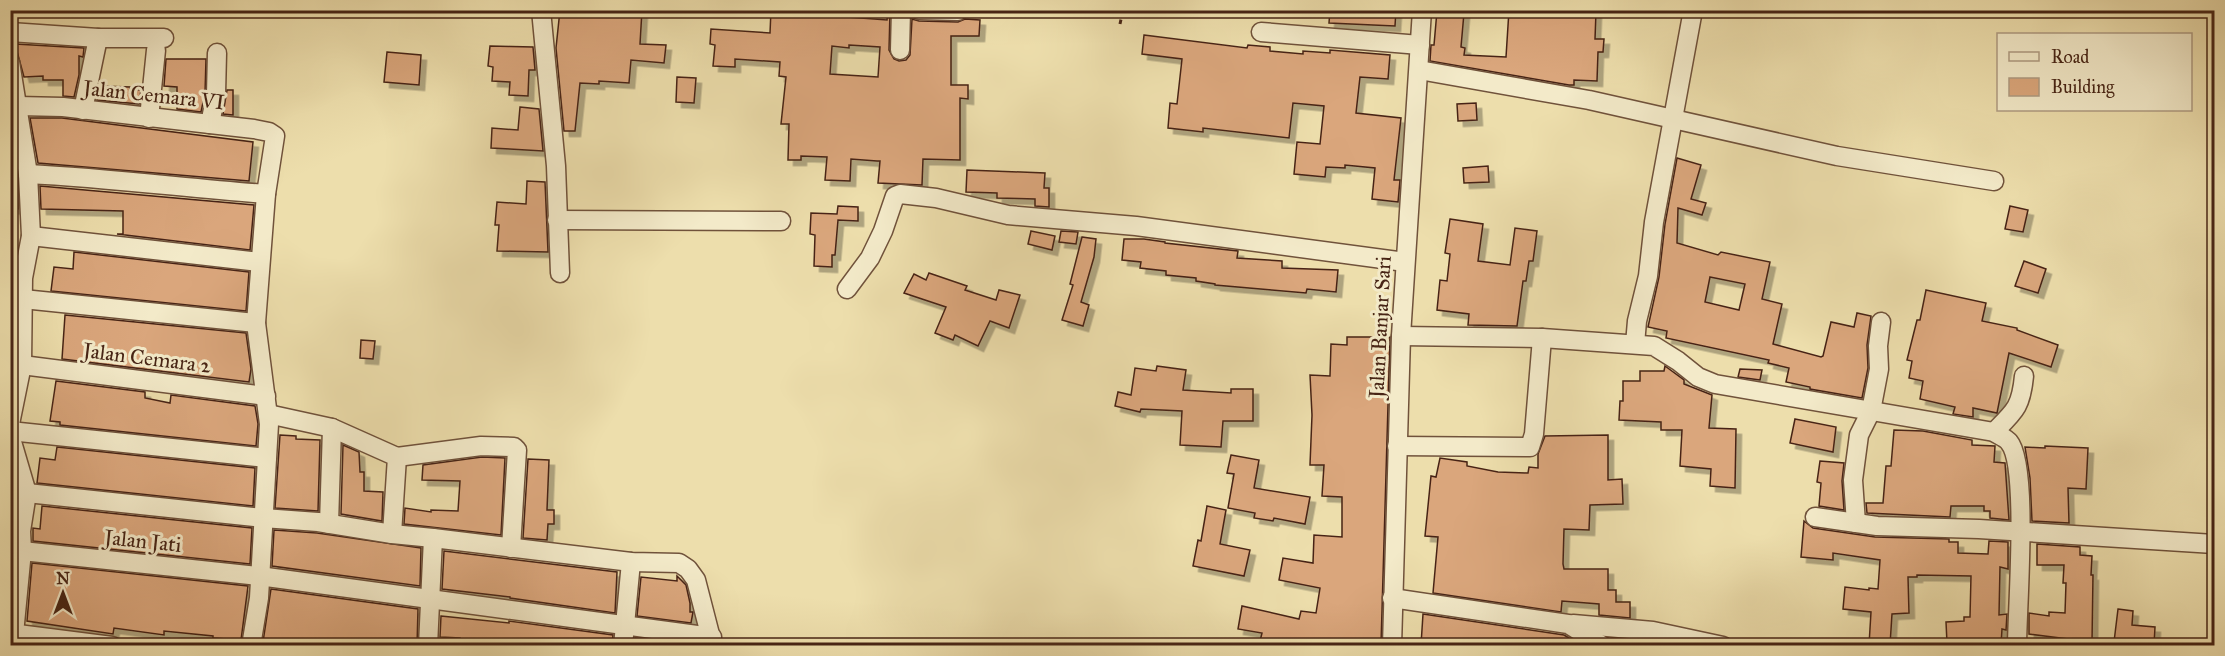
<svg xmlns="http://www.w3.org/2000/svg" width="2225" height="656" font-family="'IM FELL Great Primer',serif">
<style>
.building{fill:#daa67b;stroke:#472415;stroke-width:1.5;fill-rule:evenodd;filter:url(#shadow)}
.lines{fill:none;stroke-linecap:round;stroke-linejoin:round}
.minor-casing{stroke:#70523b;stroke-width:21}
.path{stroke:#472415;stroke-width:3;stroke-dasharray:4.5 3;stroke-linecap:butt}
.minor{stroke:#f3eac9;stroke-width:18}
.labels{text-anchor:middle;stroke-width:6;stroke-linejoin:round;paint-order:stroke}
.street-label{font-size:21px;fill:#472415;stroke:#f3eac9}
</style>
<defs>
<filter id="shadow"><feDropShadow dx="5.5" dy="5.5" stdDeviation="0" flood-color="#0004"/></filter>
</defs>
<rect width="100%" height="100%" fill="#eddeac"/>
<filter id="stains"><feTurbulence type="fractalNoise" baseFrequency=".00333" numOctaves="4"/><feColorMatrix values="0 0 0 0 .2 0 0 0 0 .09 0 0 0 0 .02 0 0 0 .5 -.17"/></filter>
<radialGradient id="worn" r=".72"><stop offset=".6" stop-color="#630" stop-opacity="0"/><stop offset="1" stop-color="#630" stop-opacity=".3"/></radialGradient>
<g class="building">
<path d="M 560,10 L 642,10 L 640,44 L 666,45 L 664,63 L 631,60 L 629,83 L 599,81 L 599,84 L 580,83 L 575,131 L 564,131 L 556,48 Z"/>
<path d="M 771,10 L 807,10 L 807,14 L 887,20 L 888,11 L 890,12 L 889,50 L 894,59 L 899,61 L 906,60 L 910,55 L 912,19 L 919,21 L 958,22 L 965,19 L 980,20 L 979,36 L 951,36 L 951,85 L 968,85 L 968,99 L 960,98 L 960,160 L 923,159 L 922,185 L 878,183 L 880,161 L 877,161 L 851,159 L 850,181 L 825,180 L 827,157 L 801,156 L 801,160 L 788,160 L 789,124 L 781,124 L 786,77 L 779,76 L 780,62 L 735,59 L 735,67 L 713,66 L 715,45 L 710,44 L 711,29 L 770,33 ZM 849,45 L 880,47 L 878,77 L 830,74 L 832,46 L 849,48 Z"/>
<path d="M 1330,10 L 1396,10 L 1395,26 L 1329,23 Z"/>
<path d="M 1509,10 L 1596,12 L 1595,39 L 1604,39 L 1603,52 L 1598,52 L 1597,81 L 1574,80 L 1574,85 L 1569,85 L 1430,61 L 1431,45 L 1434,45 L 1437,11 L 1464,13 L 1461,47 L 1465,48 L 1464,55 L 1506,57 Z"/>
<path d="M 1144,35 L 1247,48 L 1248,45 L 1270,47 L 1270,51 L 1303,54 L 1303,51 L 1330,53 L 1330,50 L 1390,55 L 1388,79 L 1360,77 L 1356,113 L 1401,118 L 1394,180 L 1400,180 L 1398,202 L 1372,199 L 1375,168 L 1345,165 L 1345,168 L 1326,167 L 1325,177 L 1294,174 L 1297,142 L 1320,144 L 1324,106 L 1293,103 L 1289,138 L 1203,128 L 1203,132 L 1168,128 L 1170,103 L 1177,104 L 1182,59 L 1142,54 Z"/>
<path d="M 15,44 L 84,48 L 83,57 L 79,56 L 79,75 L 74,97 L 63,96 L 63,80 L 43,80 L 43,76 L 24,77 Z"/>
<path d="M 490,46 L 533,47 L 535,70 L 529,70 L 528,96 L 509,95 L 510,82 L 492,81 L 493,67 L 488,66 Z"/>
<path d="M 387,52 L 421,55 L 419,85 L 384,82 Z"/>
<path d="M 166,59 L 206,59 L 205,93 L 201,112 L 177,109 L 177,87 L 164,86 Z"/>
<path d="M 677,77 L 696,78 L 694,103 L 676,102 Z"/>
<path d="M 99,86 L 130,87 L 130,89 L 141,90 L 139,104 L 97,100 Z"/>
<path d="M 227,90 L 233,90 L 233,115 L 223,114 Z"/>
<path d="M 1476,103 L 1477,120 L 1458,121 L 1457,104 Z"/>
<path d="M 520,107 L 539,109 L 543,151 L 491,148 L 492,128 L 518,130 Z"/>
<path d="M 30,118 L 62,118 L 253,142 L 249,181 L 38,163 Z"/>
<path d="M 10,136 L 17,175 L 18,209 L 10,208 Z"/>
<path d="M 1677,158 L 1701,165 L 1691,199 L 1706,203 L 1702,215 L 1678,208 L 1677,243 L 1718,255 L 1721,252 L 1770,262 L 1762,299 L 1782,304 L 1773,344 L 1821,357 L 1823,356 L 1831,322 L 1854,327 L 1857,313 L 1871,316 L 1867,345 L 1868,368 L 1862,398 L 1810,389 L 1810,387 L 1786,382 L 1789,368 L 1768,363 L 1769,360 L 1666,338 L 1667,331 L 1648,327 L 1659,277 L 1665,224 ZM 1710,277 L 1745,284 L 1739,310 L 1705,302 Z"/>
<path d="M 1488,166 L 1489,182 L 1464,183 L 1463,168 Z"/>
<path d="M 967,170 L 1045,173 L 1044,188 L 1049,188 L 1049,207 L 1035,206 L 1035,199 L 997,198 L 997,193 L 966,192 Z"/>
<path d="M 527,181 L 545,182 L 548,252 L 497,251 L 499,225 L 495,225 L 497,202 L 526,204 Z"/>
<path d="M 40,186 L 254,205 L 250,250 L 117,234 L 123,234 L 123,211 L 41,209 Z"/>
<path d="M 838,206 L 858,207 L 858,221 L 838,220 L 835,255 L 832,255 L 832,267 L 814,266 L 815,235 L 810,234 L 811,213 L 837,214 Z"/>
<path d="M 2010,206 L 2028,210 L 2023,232 L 2005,229 Z"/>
<path d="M 1450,219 L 1483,224 L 1478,261 L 1510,265 L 1515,228 L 1537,231 L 1533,261 L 1529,261 L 1526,281 L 1523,281 L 1517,326 L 1468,325 L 1469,314 L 1437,310 L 1440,280 L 1447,281 L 1450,254 L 1445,253 Z"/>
<path d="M 1031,231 L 1055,236 L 1052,250 L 1028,244 Z"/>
<path d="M 1061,231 L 1078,232 L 1076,244 L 1059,242 Z"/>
<path d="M 1082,237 L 1096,239 L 1094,257 L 1081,302 L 1089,305 L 1083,326 L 1062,320 L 1073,285 L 1070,284 Z"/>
<path d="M 1124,239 L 1144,239 L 1165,242 L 1165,243 L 1238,251 L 1237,258 L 1282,261 L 1282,268 L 1338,270 L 1336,292 L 1307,289 L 1306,293 L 1215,285 L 1215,284 L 1196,281 L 1196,278 L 1166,275 L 1166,271 L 1140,268 L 1141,262 L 1122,260 Z"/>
<path d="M 74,252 L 249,272 L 246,311 L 51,291 L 54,267 L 73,269 Z"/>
<path d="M 2024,261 L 2046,269 L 2038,293 L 2015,286 Z"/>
<path d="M 929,273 L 967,286 L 965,290 L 996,300 L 999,290 L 1020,295 L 1009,328 L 990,321 L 978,346 L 955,335 L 953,340 L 935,333 L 946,307 L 904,293 L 914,274 L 926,280 Z"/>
<path d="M 1926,290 L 1986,303 L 1982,321 L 2017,328 L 2017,330 L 2058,345 L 2051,367 L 2009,353 L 1997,413 L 1973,408 L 1973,417 L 1953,414 L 1955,407 L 1920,399 L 1923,381 L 1909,378 L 1912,361 L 1907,360 L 1917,320 L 1920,320 Z"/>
<path d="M 65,315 L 246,333 L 251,369 L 249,382 L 62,359 Z"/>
<path d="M 1347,337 L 1390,337 L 1381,645 L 1259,645 L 1262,633 L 1238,629 L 1242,606 L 1299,619 L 1301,611 L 1316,613 L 1320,588 L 1279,580 L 1283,558 L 1313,563 L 1314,535 L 1342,537 L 1342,497 L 1322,496 L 1324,465 L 1310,465 L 1312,415 L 1310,375 L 1330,376 L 1331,344 L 1347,345 Z"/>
<path d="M 361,340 L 375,341 L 373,359 L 360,358 Z"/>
<path d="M 1157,366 L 1186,370 L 1183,390 L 1231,393 L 1231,389 L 1253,389 L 1253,421 L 1223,421 L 1221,447 L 1180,445 L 1182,411 L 1141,409 L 1140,412 L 1115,406 L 1118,392 L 1131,395 L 1135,368 L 1156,371 Z"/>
<path d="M 1665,366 L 1684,380 L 1684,384 L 1712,395 L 1709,428 L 1736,429 L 1735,488 L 1710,486 L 1711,469 L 1680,466 L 1682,430 L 1661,430 L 1661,422 L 1619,420 L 1620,401 L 1623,401 L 1623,381 L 1640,381 L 1640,371 L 1664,371 Z"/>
<path d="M 1740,369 L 1762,370 L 1760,380 L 1738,377 Z"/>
<path d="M 56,381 L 145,392 L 145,398 L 170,403 L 171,395 L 255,406 L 258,424 L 256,446 L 60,425 L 60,422 L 50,421 Z"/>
<path d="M 1795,419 L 1836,427 L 1833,452 L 1790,443 Z"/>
<path d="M 1894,430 L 1923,431 L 1972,440 L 1972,445 L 1995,446 L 1994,462 L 2005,463 L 2009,520 L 1990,518 L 1990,511 L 1984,511 L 1984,506 L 1951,506 L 1950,517 L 1867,513 L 1866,503 L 1883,503 L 1886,466 L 1891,466 Z"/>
<path d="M 280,435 L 296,436 L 296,439 L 320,440 L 318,511 L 275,508 Z"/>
<path d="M 1608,435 L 1608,480 L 1622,479 L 1623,504 L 1590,505 L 1589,530 L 1564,529 L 1563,564 L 1564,569 L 1608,569 L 1608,590 L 1616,590 L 1616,602 L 1630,602 L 1630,618 L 1599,615 L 1599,604 L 1562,601 L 1561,612 L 1433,593 L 1438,537 L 1425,536 L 1431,476 L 1436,477 L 1440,458 L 1467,462 L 1467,466 L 1498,472 L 1528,473 L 1529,467 L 1538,468 L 1538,454 L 1545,436 Z"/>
<path d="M 343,445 L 359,452 L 360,472 L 364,472 L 364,491 L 383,492 L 382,521 L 341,514 Z"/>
<path d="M 2045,446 L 2088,448 L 2086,489 L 2068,488 L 2069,523 L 2032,521 L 2030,478 L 2025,447 L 2045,448 Z"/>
<path d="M 57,447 L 255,468 L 253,506 L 37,483 L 40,458 L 55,460 Z"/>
<path d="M 1231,455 L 1259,460 L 1254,488 L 1310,497 L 1305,524 L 1274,518 L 1273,521 L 1254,518 L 1255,513 L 1228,508 L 1234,474 L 1227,473 Z"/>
<path d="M 482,457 L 505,458 L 501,535 L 404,524 L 405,508 L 431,512 L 431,510 L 458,511 L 460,481 L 422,480 L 423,465 Z"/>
<path d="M 528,459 L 549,460 L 547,510 L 554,510 L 554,524 L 548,524 L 547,540 L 523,538 Z"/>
<path d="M 1820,461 L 1844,463 L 1842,481 L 1844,510 L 1819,506 L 1821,483 L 1817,482 Z"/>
<path d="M 42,506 L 252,528 L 250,564 L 33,541 L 33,528 L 40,529 Z"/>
<path d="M 1207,506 L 1226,510 L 1220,544 L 1250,550 L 1244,576 L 1193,566 L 1198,540 L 1201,541 Z"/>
<path d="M 1804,521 L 1813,528 L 1875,537 L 1949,539 L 1949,542 L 1958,542 L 1958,553 L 1988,554 L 1989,541 L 2008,542 L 2008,569 L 2000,567 L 1999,615 L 2007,614 L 2006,630 L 2002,629 L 2001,645 L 1981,645 L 1982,641 L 1947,643 L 1946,622 L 1964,621 L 1964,617 L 1970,617 L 1971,576 L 1917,575 L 1917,577 L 1908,577 L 1909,613 L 1892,614 L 1890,645 L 1869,645 L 1871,612 L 1843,609 L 1845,587 L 1869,590 L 1869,588 L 1878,589 L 1880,560 L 1833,553 L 1833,560 L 1801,557 Z"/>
<path d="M 274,530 L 317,533 L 421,548 L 420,586 L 272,566 Z"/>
<path d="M 2037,544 L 2080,547 L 2080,555 L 2092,556 L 2091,575 L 2093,575 L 2092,642 L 2029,634 L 2029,613 L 2049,616 L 2049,612 L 2065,613 L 2066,583 L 2063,583 L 2064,565 L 2037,565 Z"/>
<path d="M 444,551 L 617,572 L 615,613 L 510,598 L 510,597 L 442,589 Z"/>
<path d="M 32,563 L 248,586 L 241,640 L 213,638 L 213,636 L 164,631 L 164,635 L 114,628 L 113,634 L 27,621 Z"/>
<path d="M 677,576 L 686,585 L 690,603 L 690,612 L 693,612 L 691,623 L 637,616 L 641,577 L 677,581 Z"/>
<path d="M 271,589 L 418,609 L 417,645 L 302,645 L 263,642 Z"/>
<path d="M 2118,609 L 2133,611 L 2132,625 L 2155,627 L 2154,645 L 2114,642 Z"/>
<path d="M 1423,614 L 1564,635 L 1569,638 L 1568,645 L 1541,640 L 1541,645 L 1421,645 Z"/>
<path d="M 441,616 L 509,623 L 509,621 L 613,635 L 612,645 L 534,645 L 491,643 L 491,645 L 460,645 L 460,638 L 440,637 Z"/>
<path d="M 635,638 L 689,645 L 634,645 Z"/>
</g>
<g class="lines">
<g class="minor-casing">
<g id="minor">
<path d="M 541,10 L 556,166 L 560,273"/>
<path d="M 919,10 L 958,11"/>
<path d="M 10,32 L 98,38 L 164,38"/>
<path d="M 1261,32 L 1420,45"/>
<path d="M 900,50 L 901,10"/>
<path d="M 10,62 L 28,174 L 31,236 L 23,278 L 22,365 L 10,424"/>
<path d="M 1419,70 L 1589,100 L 1837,156 L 1994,181"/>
<path d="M 18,106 L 63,107 L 210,124 L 254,129 L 269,132 L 275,136 L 266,194 L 256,323 L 269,424 L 259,598 L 251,646"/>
<path d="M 83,110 L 98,38"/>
<path d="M 149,118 L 156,50"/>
<path d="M 210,124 L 216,94 L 217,53"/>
<path d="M 28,174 C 108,178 187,188 266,194"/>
<path d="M 557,220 L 781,221"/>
<path d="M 31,236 L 259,262"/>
<path d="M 847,289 L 870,258 L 883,231 L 895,196 L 900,194 L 936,198 L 1008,215 L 1136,226 L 1405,262"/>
<path d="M 23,299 L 256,323"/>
<path d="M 1401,336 L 1542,338 L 1654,346 L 1678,361 L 1698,377 L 1715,384 L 1994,432 C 1998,435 2006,438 2009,442 C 2029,465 2017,610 2017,646"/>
<path d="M 1635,344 L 1637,321 L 1648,276 L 1654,222 L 1693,10"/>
<path d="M 22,365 L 266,396"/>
<path d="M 268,414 L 332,428 L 397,457 L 392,534"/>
<path d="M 10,431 L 267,458"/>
<path d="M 1994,432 C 2015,411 2021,407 2024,376"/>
<path d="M 10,435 L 27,493 L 21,531 L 22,551 L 14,634"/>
<path d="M 1397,446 L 1530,447 L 1534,434 L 1542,338"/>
<path d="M 397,457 L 481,446 L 514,447 L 517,450 L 511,548"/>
<path d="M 27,493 L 263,518 L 318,522 L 392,534 L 433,538"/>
<path d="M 1815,517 L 1877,526 L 1979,529 L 2214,544"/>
<path d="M 1856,523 L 1853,480 L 1859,435 L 1871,411 L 1879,369 L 1878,346 L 1881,322"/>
<path d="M 329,524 L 332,428"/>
<path d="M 22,551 L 259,576 L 712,637"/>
<path d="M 1392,598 L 1568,624 L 1603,646"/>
<path d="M 1573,624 L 1653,631 L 1723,646"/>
<path d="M 10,633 L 112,646"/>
<path d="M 428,646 L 433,538 L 631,562 L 679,563 L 688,569 L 696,580 L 713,646"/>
<path d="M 623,646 L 631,562"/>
<path d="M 1392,646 L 1401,336 L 1422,10"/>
</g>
</g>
<path class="path" d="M 1120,24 L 1123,10"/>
<use href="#minor" class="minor"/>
</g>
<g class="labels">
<g class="street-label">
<text transform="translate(154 95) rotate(6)" y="7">Jalan Cemara VI</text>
<text transform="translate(1380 327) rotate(-87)" y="7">Jalan Banjar Sari</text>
<text transform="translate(147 358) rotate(7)" y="7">Jalan Cemara 2</text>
<text transform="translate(143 541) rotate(6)" y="7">Jalan Jati</text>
</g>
</g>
<rect width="2225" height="656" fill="none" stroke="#eddeac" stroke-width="36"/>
<rect x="12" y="12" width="2201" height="632" fill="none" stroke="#472415" stroke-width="3"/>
<rect x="18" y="18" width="2189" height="620" fill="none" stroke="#472415" stroke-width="1.5"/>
<rect x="1997" y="33" width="195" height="78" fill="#f3eac9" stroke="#ae9b81" stroke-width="1.5"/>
<rect x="2009" y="52" width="30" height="9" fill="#f3eac9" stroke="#ae9b81" stroke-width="1.5"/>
<text x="2051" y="63" font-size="18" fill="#472415">Road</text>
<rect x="2009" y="78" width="30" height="18" fill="#daa67b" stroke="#ae9b81" stroke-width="1.5"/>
<text x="2051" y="93" font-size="18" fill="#472415">Building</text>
<g transform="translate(63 593)" stroke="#f3eac9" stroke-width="4.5" paint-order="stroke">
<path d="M0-4.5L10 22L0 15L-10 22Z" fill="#472415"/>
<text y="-9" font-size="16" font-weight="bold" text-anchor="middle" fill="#472415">N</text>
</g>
<rect width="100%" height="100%" filter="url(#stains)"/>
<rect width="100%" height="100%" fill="url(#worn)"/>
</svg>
